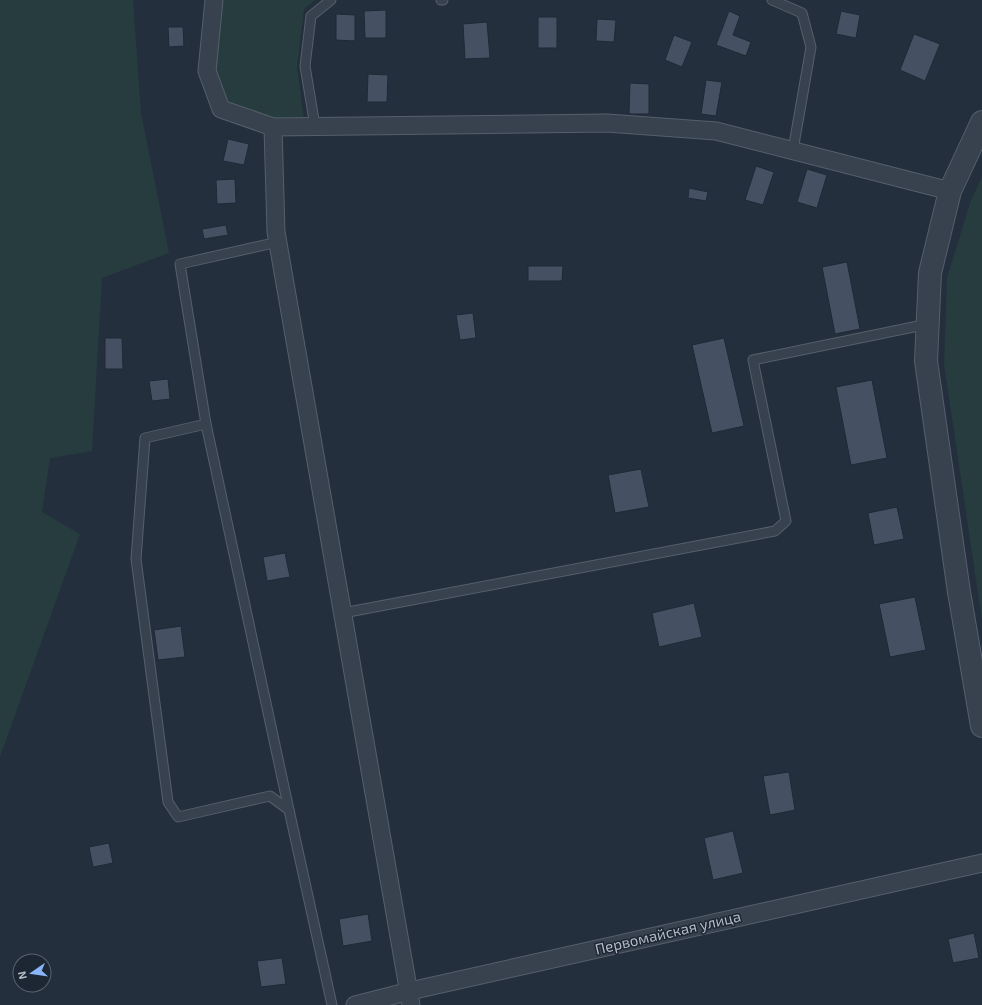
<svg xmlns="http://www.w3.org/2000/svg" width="982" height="1005" font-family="'Exo 2',sans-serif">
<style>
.green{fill:#263c3f}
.building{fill:#455162;stroke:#1f2835}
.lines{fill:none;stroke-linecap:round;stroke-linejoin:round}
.service-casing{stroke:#565f6c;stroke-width:11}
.minor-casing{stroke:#565f6c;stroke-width:19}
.tertiary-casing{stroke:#565f6c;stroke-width:24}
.service{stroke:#38414e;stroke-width:9}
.minor{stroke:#38414e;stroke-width:17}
.tertiary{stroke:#38414e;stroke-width:22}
.labels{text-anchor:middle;stroke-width:3;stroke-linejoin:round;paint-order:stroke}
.street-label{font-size:15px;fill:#b4bcc9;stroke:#1d2633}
</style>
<rect width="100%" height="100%" fill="#242f3e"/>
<g class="green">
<path d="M 0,0 L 133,0 L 141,113 L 169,253 L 102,278 L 92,451 L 50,458 L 42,512 L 80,534 L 0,757 Z"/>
<path d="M 220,0 L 315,0 L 304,9 L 297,67 L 304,119 L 273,119 L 229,103 L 214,69 Z"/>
<path d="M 982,177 L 982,620 L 944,364 L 947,278 L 971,200 Z"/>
</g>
<g class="building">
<path d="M 386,10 L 386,38 L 365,38 L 364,11 Z"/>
<path d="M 729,11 L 740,16 L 733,35 L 751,42 L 746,56 L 716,45 Z"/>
<path d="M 841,11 L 860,15 L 856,38 L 836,34 Z"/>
<path d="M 336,14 L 355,15 L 355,41 L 336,40 Z"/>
<rect x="538" y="17" width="19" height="31"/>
<path d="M 597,19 L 616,20 L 614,42 L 596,41 Z"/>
<path d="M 487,22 L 490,58 L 465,59 L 463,24 Z"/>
<path d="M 168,27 L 183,27 L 184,46 L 169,47 Z"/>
<path d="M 914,34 L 940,44 L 925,81 L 900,70 Z"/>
<path d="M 674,35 L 692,42 L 682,67 L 665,60 Z"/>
<path d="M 368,74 L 388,75 L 387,102 L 367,102 Z"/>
<path d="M 706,80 L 722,82 L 716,116 L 701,114 Z"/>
<path d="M 630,83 L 649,84 L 649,114 L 629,114 Z"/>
<path d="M 228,139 L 249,144 L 244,165 L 223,161 Z"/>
<path d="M 756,166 L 774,172 L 763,205 L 745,200 Z"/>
<path d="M 807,169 L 827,175 L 817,208 L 797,202 Z"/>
<path d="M 235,179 L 236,203 L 217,204 L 216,180 Z"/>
<path d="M 689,188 L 708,192 L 706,201 L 688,198 Z"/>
<path d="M 226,225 L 228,235 L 204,239 L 202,229 Z"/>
<path d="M 847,262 L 860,329 L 835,334 L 822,267 Z"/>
<path d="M 528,266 L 563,266 L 562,281 L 528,281 Z"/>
<path d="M 473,313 L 476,338 L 460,340 L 456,315 Z"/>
<path d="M 105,338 L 122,338 L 123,369 L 105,369 Z"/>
<path d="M 724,338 L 744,426 L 712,433 L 692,345 Z"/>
<path d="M 168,379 L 170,399 L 152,401 L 149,381 Z"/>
<path d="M 872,380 L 887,458 L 851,465 L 836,387 Z"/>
<path d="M 641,469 L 649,507 L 615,513 L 608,475 Z"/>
<path d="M 897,507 L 904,539 L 874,545 L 868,513 Z"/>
<path d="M 285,553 L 290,577 L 267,581 L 263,557 Z"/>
<path d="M 915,597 L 926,650 L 890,657 L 879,604 Z"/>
<path d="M 694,603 L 702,637 L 659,647 L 652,613 Z"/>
<path d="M 181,626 L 185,657 L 158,660 L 154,630 Z"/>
<path d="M 789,772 L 795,810 L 770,815 L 763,776 Z"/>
<path d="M 733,831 L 743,873 L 713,880 L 704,838 Z"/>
<path d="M 109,843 L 113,863 L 93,867 L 89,847 Z"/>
<path d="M 368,914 L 372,941 L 343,946 L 339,919 Z"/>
<path d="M 974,933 L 979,958 L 953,963 L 948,939 Z"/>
<path d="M 282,958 L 286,984 L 261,987 L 257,961 Z"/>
</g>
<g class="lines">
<g class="service-casing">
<g id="service">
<path d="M 441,0 L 443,0"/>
<path d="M 772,0 L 802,13 L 811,47 L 793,150"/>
<path d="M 315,126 L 305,66 L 311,16 L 331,0"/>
<path d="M 278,242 L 180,264 L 206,424 L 145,438 L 136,559 L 168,802 L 178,817 L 270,796 L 289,810 L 332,1005"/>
<path d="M 206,424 L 289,810"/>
<path d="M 343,613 L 775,531 L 786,521 L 753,360 L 928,324"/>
</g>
</g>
<g class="minor-casing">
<g id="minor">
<path d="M 214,0 L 207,71 L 221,109 L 273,127"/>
<path d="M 355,1005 L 410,991 L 982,863"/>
<path d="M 411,1005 L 276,232 L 273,127 L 607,123 L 716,131 L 950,191"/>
</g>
</g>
<g class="tertiary-casing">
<path id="tertiary" d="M 982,122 L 950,191 L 930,273 L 926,361 L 959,592 L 982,726"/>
</g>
<use href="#service" class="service"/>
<use href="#minor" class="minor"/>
<use href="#tertiary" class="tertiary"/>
</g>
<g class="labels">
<g class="street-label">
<text transform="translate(668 933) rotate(-13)" y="5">Первомайская улица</text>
</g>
</g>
<g transform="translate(32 973) rotate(257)"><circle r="19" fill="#1d2633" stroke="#59626f"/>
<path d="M0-3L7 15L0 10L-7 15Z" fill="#8ab4f8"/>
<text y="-6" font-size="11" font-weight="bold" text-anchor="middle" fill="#b4bcc9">N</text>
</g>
</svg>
